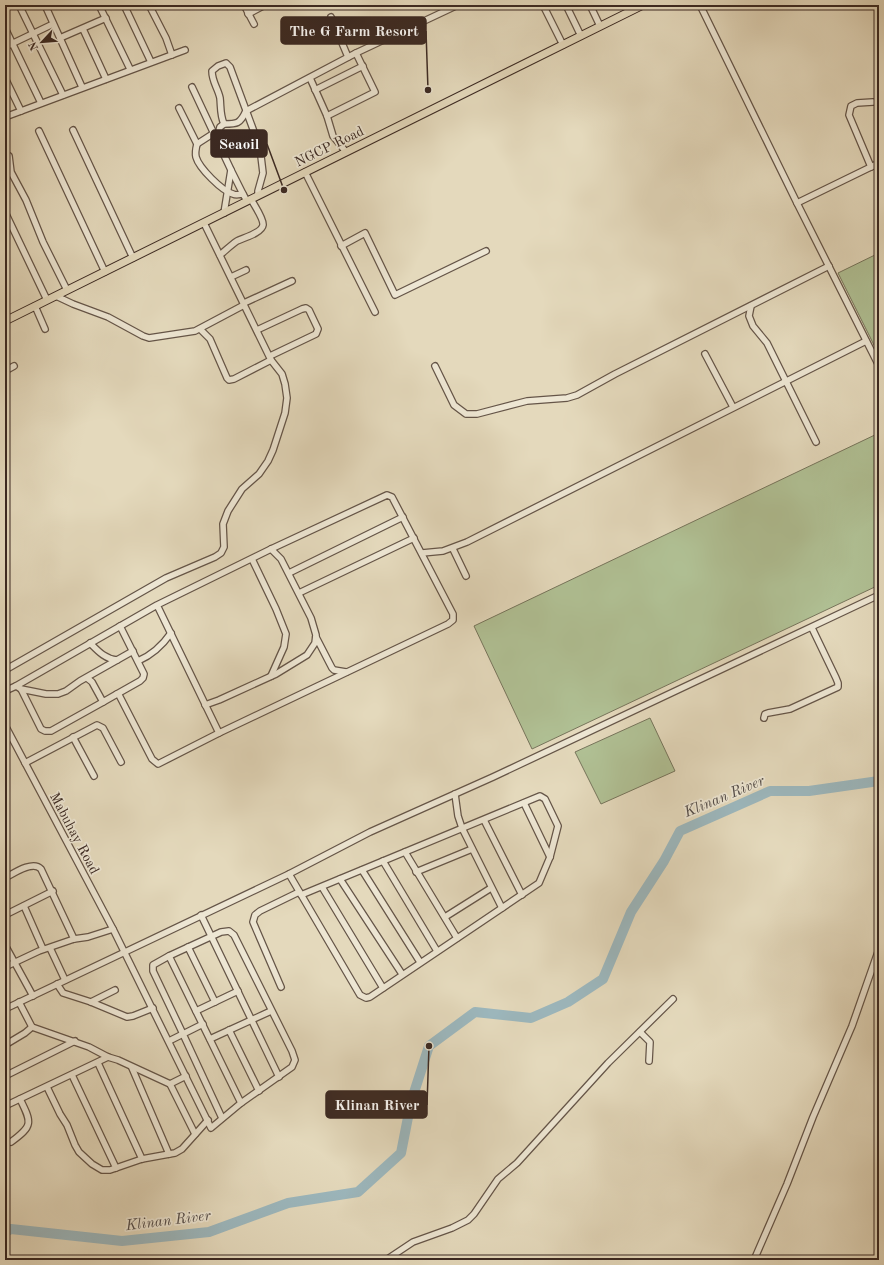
<svg xmlns="http://www.w3.org/2000/svg" width="884" height="1265" font-family="'Old Standard TT',serif">
<style>
.green{fill:#b0c094;stroke:#76745b}
.lines{fill:none;stroke-linecap:round;stroke-linejoin:round}
.river{stroke:#9cb7bd;stroke-width:10}
.minor-casing{stroke:#655548;stroke-width:8}
.major-casing{stroke:#3b2922;stroke-width:9}
.minor{stroke:#ede6d3;stroke-width:5.5}
.major{stroke:#e4d9bc;stroke-width:7}
.labels{text-anchor:middle;stroke-width:3.5;stroke-linejoin:round;paint-order:stroke}
.street-label{font-size:14px;fill:#3b2922;stroke:#ede6d3}
.water-label{font-size:15px;font-style:italic;fill:#534c49;stroke:#ede6d3}
.leader{fill:none;stroke:#3b2922;stroke-width:1.5}
.callout-dot{fill:#3b2922;stroke:#ede6d3;stroke-width:1.5}
.callout{fill:#3b2922;stroke:#3b2922;stroke-width:1.5}
.callout-label{font-size:15px;text-anchor:middle;font-weight:bold;fill:#fff}
</style>
<rect width="100%" height="100%" fill="#e4d9bc"/>
<filter id="stains"><feTurbulence type="fractalNoise" baseFrequency=".005" numOctaves="4"/><feColorMatrix values="0 0 0 0 .2 0 0 0 0 .09 0 0 0 0 .02 0 0 0 .5 -.17"/></filter>
<radialGradient id="worn" r=".72"><stop offset=".6" stop-color="#630" stop-opacity="0"/><stop offset="1" stop-color="#630" stop-opacity=".3"/></radialGradient>
<g class="green">
<path d="M 879,253 L 879,355 L 838,273 Z"/>
<path d="M 879,433 L 879,585 L 532,749 L 474,626 Z"/>
<path d="M 650,718 L 675,771 L 601,804 L 575,752 Z"/>
</g>
<g class="lines">
<path class="river" d="M 5,1232 L 11,1229 L 122,1241 L 209,1232 L 288,1203 L 358,1192 L 401,1153 L 411,1102 L 429,1046 L 475,1012 L 531,1018 L 568,1002 L 603,979 L 631,912 L 664,861 L 680,831 L 770,791 L 809,791 L 879,781"/>
<g class="minor-casing">
<g id="minor">
<path d="M 19,5 L 63,95"/>
<path d="M 45,5 L 82,87"/>
<path d="M 99,5 L 130,69"/>
<path d="M 124,5 L 151,62"/>
<path d="M 149,5 L 166,38 L 172,55"/>
<path d="M 244,5 L 254,24"/>
<path d="M 543,5 L 563,45"/>
<path d="M 566,5 L 581,36"/>
<path d="M 590,5 L 600,26"/>
<path d="M 700,5 L 797,203 L 879,366"/>
<path d="M 248,14 L 265,5"/>
<path d="M 331,17 L 348,57"/>
<path d="M 5,28 L 41,103"/>
<path d="M 83,29 L 106,79"/>
<path d="M 60,38 L 106,18"/>
<path d="M 5,47 L 53,24"/>
<path d="M 5,78 L 21,111"/>
<path d="M 310,78 L 327,116 L 333,136 L 346,152"/>
<path d="M 192,87 L 231,170 L 224,213"/>
<path d="M 315,90 L 363,66"/>
<path d="M 179,108 L 197,144"/>
<path d="M 327,116 L 375,92 L 356,53"/>
<path d="M 5,117 L 185,50"/>
<path d="M 224,124 C 220,115 221,107 220,98 C 218,88 212,82 212,71 L 218,66 L 226,63 L 230,67 L 260,148 L 263,173 L 258,191 L 258,195"/>
<path d="M 73,130 L 133,258"/>
<path d="M 39,131 L 105,272"/>
<path d="M 214,133 L 197,144 C 196,148 195,153 196,157 C 199,168 222,191 233,194 C 237,196 240,194 243,194 L 247,201"/>
<path d="M 217,139 L 220,127 L 224,124 C 237,124 240,124 246,111 L 356,53 L 458,5"/>
<path d="M 9,156 L 11,172 L 26,200 L 43,242 L 67,290"/>
<path d="M 871,167 L 849,115 L 851,106 L 857,103 L 873,102"/>
<path d="M 231,170 L 243,194"/>
<path d="M 305,172 L 375,312"/>
<path d="M 797,203 L 879,163"/>
<path d="M 5,212 L 47,300"/>
<path d="M 341,246 L 365,233 L 395,295 L 486,251"/>
<path d="M 220,255 C 225,251 231,245 237,241 C 243,238 262,233 263,225 C 264,219 254,205 251,199"/>
<path d="M 231,277 L 246,270"/>
<path d="M 56,296 L 73,304 L 108,317 L 143,336 L 149,338 L 195,331 L 244,305"/>
<path d="M 244,303 L 292,281"/>
<path d="M 35,306 L 45,329"/>
<path d="M 751,306 L 749,316 L 753,326 L 767,343 L 816,442"/>
<path d="M 200,329 L 210,339 L 227,378 L 229,380 L 234,379 L 271,360"/>
<path d="M 257,330 L 302,309 L 306,308 L 309,310 L 318,329 L 316,334 L 270,356"/>
<path d="M 705,354 L 733,407"/>
<path d="M 435,366 L 454,405 L 466,414 L 477,414 L 527,401 L 567,398 L 577,395 L 615,374 L 829,266"/>
<path d="M 5,371 L 14,366"/>
<path d="M 453,549 L 466,576"/>
<path d="M 422,553 L 443,551 L 467,542 L 866,341"/>
<path d="M 252,559 L 276,609 L 286,634 L 284,647 L 271,676"/>
<path d="M 289,573 L 403,517"/>
<path d="M 299,593 L 414,538"/>
<path d="M 316,637 L 332,668 L 334,670 L 346,672"/>
<path d="M 90,643 C 98,651 105,659 117,660"/>
<path d="M 138,661 C 152,655 162,646 171,633"/>
<path d="M 5,670 L 166,578 L 215,557 L 221,553 L 224,547 L 223,524 L 228,511 L 242,489 L 259,474 L 268,461 L 273,450 L 285,413 L 287,398 L 285,384 L 282,374 L 271,360 L 204,223"/>
<path d="M 87,678 L 92,682 L 103,702 L 117,694 L 119,695 L 152,759 L 158,764 L 219,733"/>
<path d="M 16,686 L 157,605 L 271,549 L 387,495 L 392,497 L 453,614 L 453,620 L 448,624 L 219,733 L 157,605"/>
<path d="M 21,689 L 41,729 L 45,731 L 51,731 L 103,702"/>
<path d="M 5,691 L 16,686 L 21,689 L 46,694 L 58,694 L 66,691 L 80,681 L 133,651"/>
<path d="M 117,694 L 140,681 L 143,678 L 144,674 L 120,626"/>
<path d="M 205,705 L 219,700 L 276,674 L 307,655 L 315,643 L 316,635 L 311,618 L 281,559 L 271,549"/>
<path d="M 764,718 L 765,714 L 768,713 L 790,709 L 838,687 L 838,683 L 836,678 L 812,628"/>
<path d="M 5,725 L 113,929 L 211,1128 L 241,1103 L 292,1067 L 295,1060 L 292,1051 L 234,935 L 229,931 L 221,932 L 169,956 L 153,965 L 153,971 L 183,1034 L 169,1041"/>
<path d="M 73,737 L 94,776"/>
<path d="M 25,763 L 97,725 L 103,728 L 121,762"/>
<path d="M 455,794 L 458,816 L 462,828 L 502,908"/>
<path d="M 524,803 L 550,857"/>
<path d="M 484,820 L 522,895"/>
<path d="M 405,852 L 457,938"/>
<path d="M 383,861 L 437,951"/>
<path d="M 362,870 L 420,962"/>
<path d="M 416,872 L 472,849"/>
<path d="M 289,874 L 360,995 L 366,998 L 370,997 L 539,883 L 550,857 L 558,826 L 545,799 L 540,796 L 301,895"/>
<path d="M 5,878 C 14,873 33,860 41,869 L 74,939"/>
<path d="M 340,879 L 402,974"/>
<path d="M 322,887 L 383,988"/>
<path d="M 24,906 L 43,949"/>
<path d="M 5,915 L 53,891"/>
<path d="M 201,915 L 279,1077"/>
<path d="M 445,917 L 491,888"/>
<path d="M 5,945 L 33,996"/>
<path d="M 188,947 L 215,1002"/>
<path d="M 50,948 L 65,980"/>
<path d="M 169,956 L 241,1103"/>
<path d="M 5,967 L 39,951 L 74,939 L 88,937 L 113,929"/>
<path d="M 57,984 L 63,993 L 91,1002 L 127,1017 L 133,1016 L 153,1008"/>
<path d="M 281,987 L 253,922 L 255,915 L 260,911 L 299,892"/>
<path d="M 19,1002 L 32,1027 L 89,1047 L 108,1057 L 118,1060 L 170,1084 L 195,1134"/>
<path d="M 91,1002 L 115,990"/>
<path d="M 5,1009 L 289,874 L 370,832 L 493,777 L 879,595"/>
<path d="M 196,1011 L 238,991"/>
<path d="M 203,1024 L 183,1034 L 222,1118"/>
<path d="M 229,1030 L 259,1091"/>
<path d="M 640,1032 L 650,1042 L 649,1061"/>
<path d="M 210,1039 L 271,1011"/>
<path d="M 5,1045 L 25,1033 L 32,1027"/>
<path d="M 98,1063 L 142,1159"/>
<path d="M 132,1068 L 169,1154"/>
<path d="M 72,1075 L 116,1168"/>
<path d="M 5,1076 L 75,1041"/>
<path d="M 170,1084 L 186,1076"/>
<path d="M 47,1087 L 60,1114 L 67,1125 L 75,1145 L 79,1152 L 92,1164 L 102,1170 L 110,1170 L 142,1159 L 175,1153 L 182,1149 L 208,1120"/>
<path d="M 5,1106 L 108,1057"/>
<path d="M 11,1142 C 33,1126 32,1123 20,1099"/>
<path d="M 386,1260 L 413,1242 L 452,1228 L 468,1220 L 474,1214 L 498,1179 L 517,1163 L 608,1063 L 673,999"/>
<path d="M 754,1260 L 787,1184 L 813,1117 L 852,1026 L 879,949"/>
</g>
</g>
<g class="major-casing">
<path id="major" d="M 5,321 L 643,5"/>
</g>
<use href="#minor" class="minor"/>
<use href="#major" class="major"/>
</g>
<g class="labels">
<g class="street-label">
<text transform="translate(329 146) rotate(-26)" y="5">NGCP Road</text>
<text transform="translate(75 833) rotate(62)" y="5">Mabuhay Road</text>
</g>
<g class="water-label">
<text transform="translate(724 796) rotate(-23)" y="5">Klinan River</text>
<text transform="translate(168 1220) rotate(-7)" y="5">Klinan River</text>
</g>
</g>
<path class="leader" d="M428 90L426 31M284 190L267 144M429 1046L427 1105"/>
<g class="callout-dot">
<circle cx="428" cy="90" r="4"/>
<circle cx="284" cy="190" r="4"/>
<circle cx="429" cy="1046" r="4"/>
</g>
<g class="callout">
<rect x="281" y="17" width="145" height="27" rx="4"/>
<rect x="211" y="130" width="56" height="27" rx="4"/>
<rect x="326" y="1091" width="101" height="27" rx="4"/>
</g>
<g class="callout-label">
<text x="354" y="36">The G Farm Resort</text>
<text x="239" y="149">Seaoil</text>
<text x="377" y="1110">Klinan River</text>
</g>
<rect width="884" height="1265" fill="none" stroke="#e4d9bc" stroke-width="20"/>
<rect x="6" y="6" width="872" height="1253" fill="none" stroke="#3b2922" stroke-width="2"/>
<rect x="10" y="10" width="864" height="1245" fill="none" stroke="#3b2922"/>
<g transform="translate(42 42) rotate(244)" stroke="#ede6d3" stroke-width="3" paint-order="stroke">
<path d="M0-3L7 15L0 10L-7 15Z" fill="#3b2922"/>
<text y="-6" font-size="11" font-weight="bold" text-anchor="middle" fill="#3b2922">N</text>
</g>
<rect width="100%" height="100%" filter="url(#stains)"/>
<rect width="100%" height="100%" fill="url(#worn)"/>
</svg>
